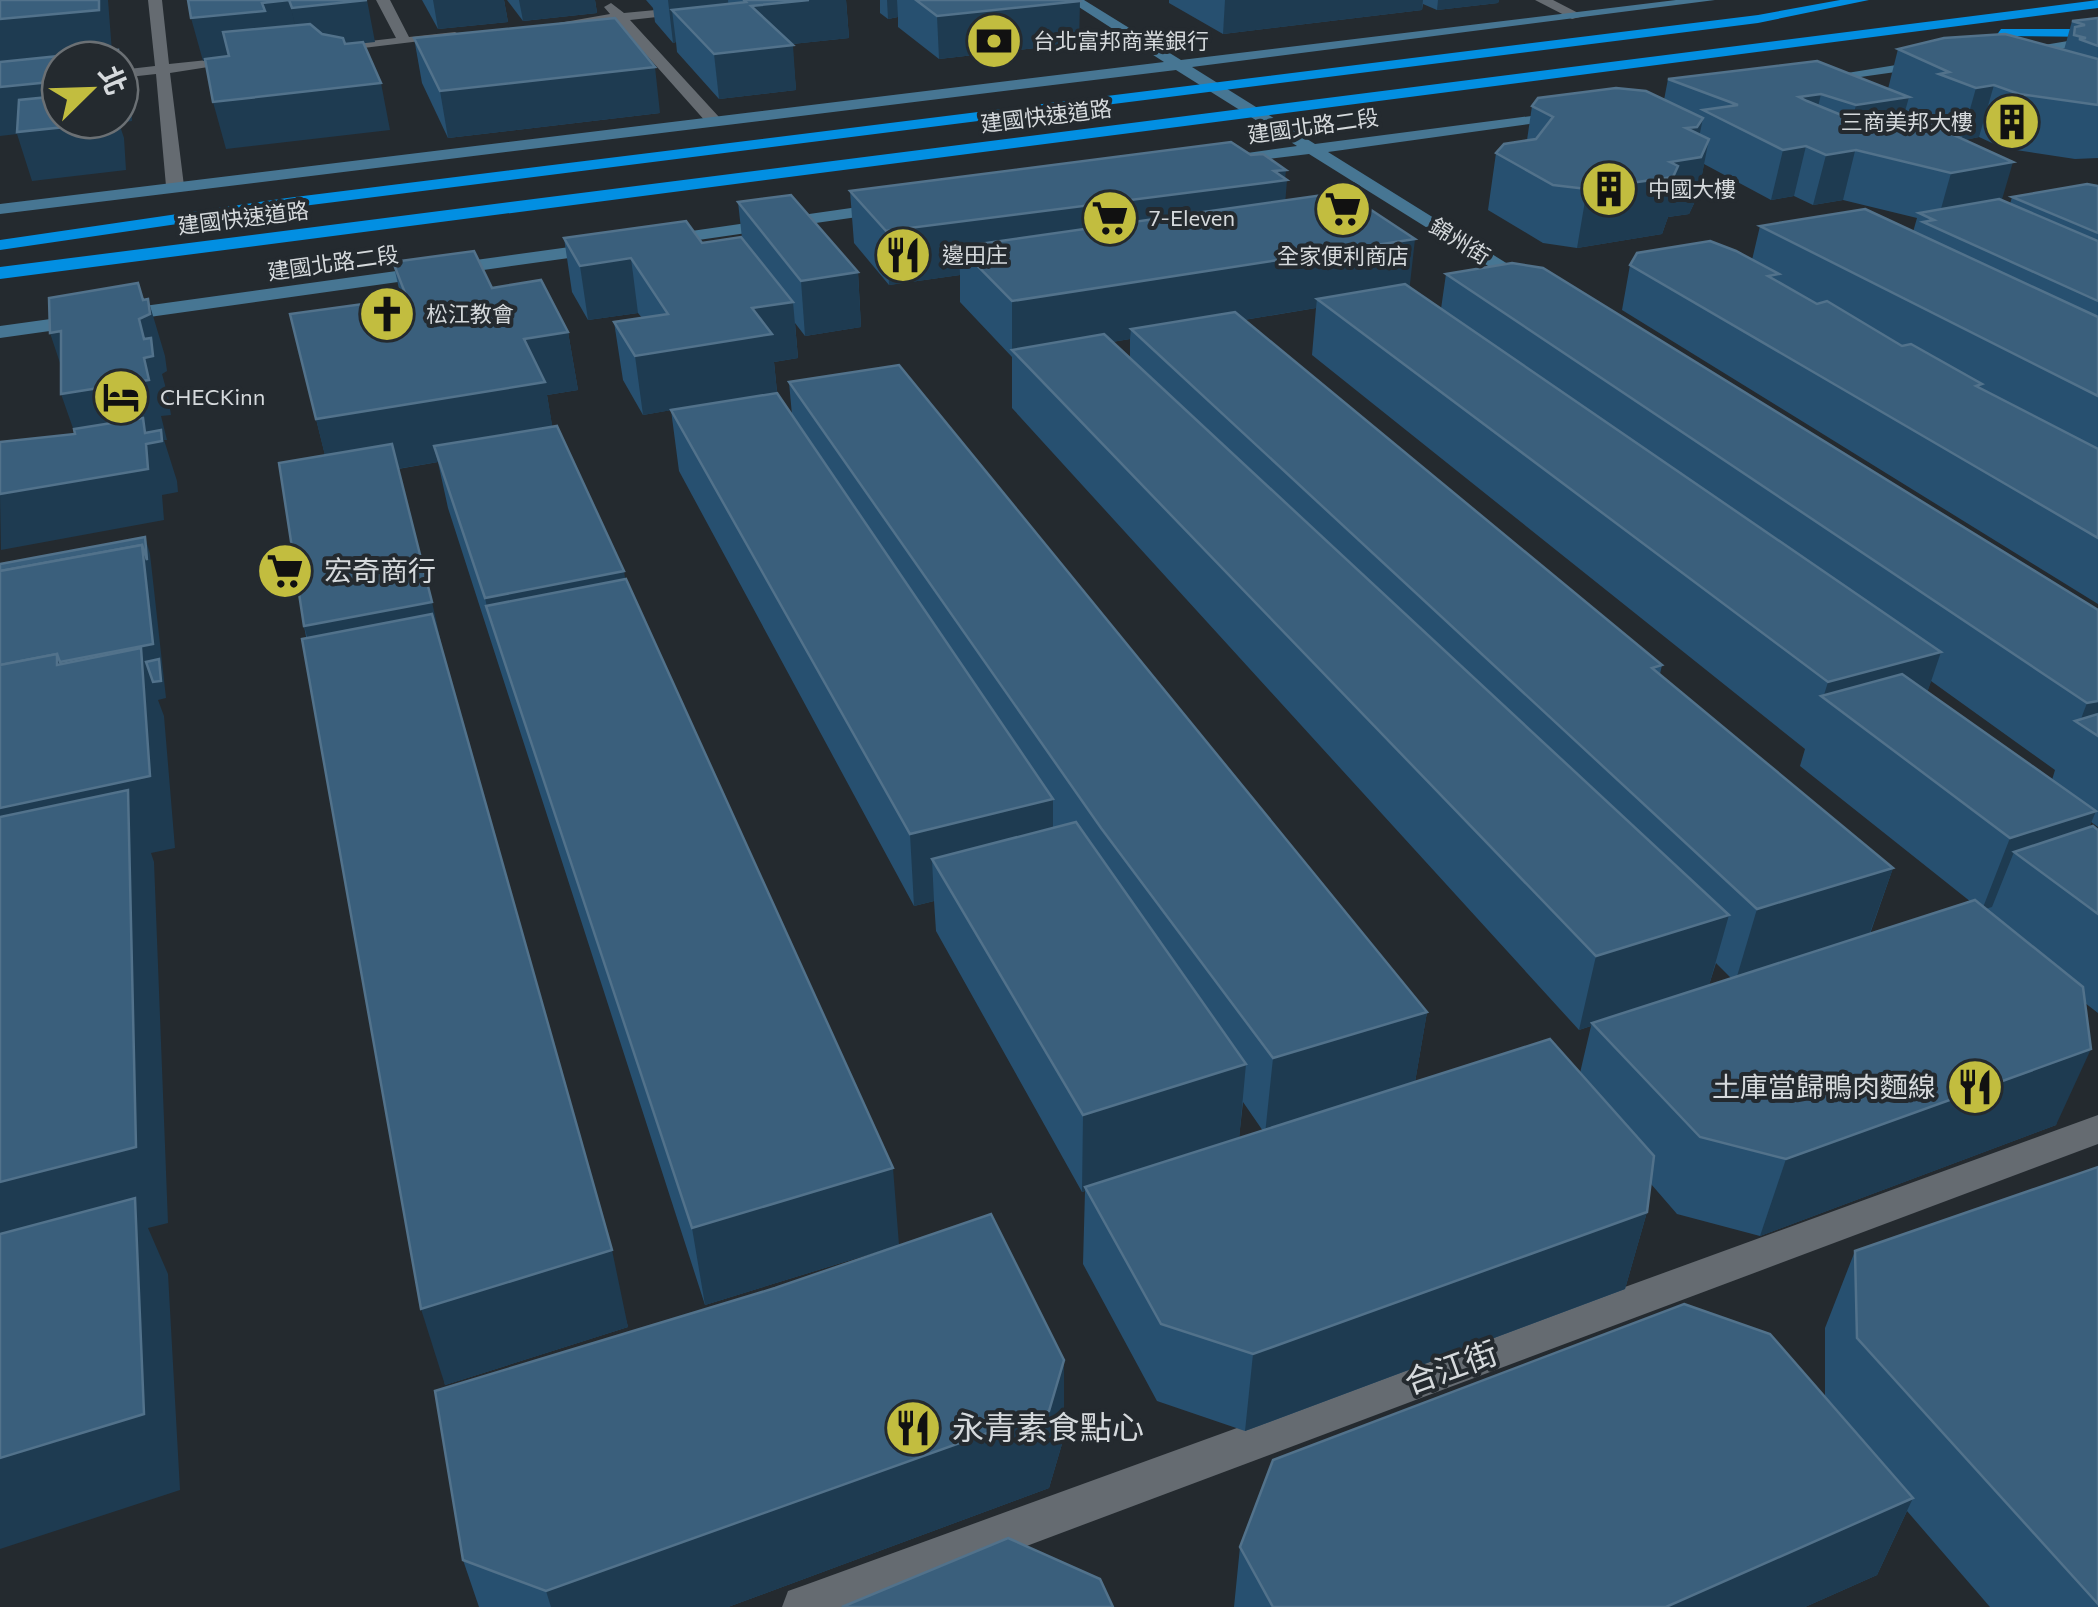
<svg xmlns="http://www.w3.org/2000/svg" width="2098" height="1607" font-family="Commissioner,'Noto Sans TC',sans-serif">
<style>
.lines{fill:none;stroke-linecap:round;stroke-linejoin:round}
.street{fill:#656b71;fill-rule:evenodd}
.secondary{fill:#477693;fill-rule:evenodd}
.highway{fill:#028fe2;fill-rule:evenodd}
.wall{fill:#275070;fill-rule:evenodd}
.shaded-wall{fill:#1e3b51}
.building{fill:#3a5f7c;stroke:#52728b;stroke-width:2.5}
.labels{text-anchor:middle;stroke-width:8;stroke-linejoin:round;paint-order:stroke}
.far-poi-label{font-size:22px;fill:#d5d9dc;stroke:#242a2f;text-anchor:start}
.far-street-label{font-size:22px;fill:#d5d9dc;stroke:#242a2f}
.poi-label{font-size:28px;fill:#d5d9dc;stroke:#242a2f;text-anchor:start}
.near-street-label{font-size:32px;fill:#d5d9dc;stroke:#242a2f}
.near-poi-label{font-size:32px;fill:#d5d9dc;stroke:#242a2f;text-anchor:start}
</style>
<rect width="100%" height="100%" fill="#242a2f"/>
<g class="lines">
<g class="street">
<path d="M 148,0 L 162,0 L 169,64 L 246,56 L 253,60 L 170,73 L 184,186 L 175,191 L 166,186 L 156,74 L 120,78 L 120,70 L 155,66 Z"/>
<path d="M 376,0 L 390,0 L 409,37 L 455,32 L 462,36 L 322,53 L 327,46 L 396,38 Z"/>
<path d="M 1535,0 L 1553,0 L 1584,16 L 1572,19 Z"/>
<path d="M 611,3 L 624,13 L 698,6 L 693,13 L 630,20 L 719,117 L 719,123 L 707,123 L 617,22 L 560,28 L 553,24 L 610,14 L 604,7 Z"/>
<path d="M 2098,1115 L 2098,1144 L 864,1607 L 782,1607 L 788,1591 L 805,1585 Z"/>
</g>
<g class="secondary">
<path d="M 1068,0 L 1084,0 L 1181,60 L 1676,0 L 1715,0 L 1192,67 L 1315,144 L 1577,110 L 1580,113 L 1572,118 L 1328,152 L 1540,284 L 1543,288 L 1533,294 L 1309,154 L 1220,165 L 1220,157 L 1226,156 L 1297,146 L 1176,70 L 0,214 L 0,204 L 1164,62 Z"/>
<path d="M 2098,36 L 2098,44 L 2009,56 L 2002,52 Z"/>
<path d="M 1933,59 L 1938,66 L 1811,84 L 1804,80 Z"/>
<path d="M 893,202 L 902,207 L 899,211 L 657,246 L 648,241 L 657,236 Z"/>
<path d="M 606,242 L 612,244 L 612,252 L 0,338 L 0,326 Z"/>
</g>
<g class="highway">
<path d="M 1840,0 L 1869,0 L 1758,23 L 287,208 L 0,250 L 0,240 L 287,198 L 1758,15 Z"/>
<path d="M 2098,0 L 2098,8 L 0,279 L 0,267 Z"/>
<path d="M 2001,29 L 2098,29 L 2098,37 L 1996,36 Z"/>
</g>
</g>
<g class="wall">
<path d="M 422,0 L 504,0 L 508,22 L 438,29 Z"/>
<path d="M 507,0 L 595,0 L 597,13 L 523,21 Z"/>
<path d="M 646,0 L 846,0 L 849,38 L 792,44 L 796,90 L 719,99 L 677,52 L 676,42 L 673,43 L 655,22 L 653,8 Z"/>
<path d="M 880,0 L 1079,0 L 1079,43 L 939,59 L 898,27 L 898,17 L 888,19 L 880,13 Z"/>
<path d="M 1169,0 L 1499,0 L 1498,3 L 1437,10 L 1423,4 L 1422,10 L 1223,34 L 1169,3 Z"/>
<path d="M 2098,18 L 2098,158 L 2075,159 L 2003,148 L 1979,137 L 1964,140 L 2002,200 L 2010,204 L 2012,197 L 2098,186 L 2098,604 L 1622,310 L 1630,265 L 1752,260 L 1760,226 L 1913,232 L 1917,218 L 1843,200 L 1813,205 L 1794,196 L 1771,200 L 1704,164 L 1698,195 L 1689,214 L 1668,217 L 1662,234 L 1577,248 L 1543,243 L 1488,210 L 1496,153 L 1527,140 L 1532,106 L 1664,100 L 1668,79 L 1888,89 L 1898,49 L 2064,50 L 2072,21 ZM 1906,110 L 1926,120 L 1925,122 L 1902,123 Z"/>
<path d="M 414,38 L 660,113 L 448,138 L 422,83 Z"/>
<path d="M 1285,179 L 1285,200 L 1441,309 L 1446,274 L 2098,610 L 2098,827 L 2091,822 L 2089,828 L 2098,830 L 2098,1013 L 2085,1003 L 2056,1125 L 1760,1236 L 1677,1214 L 1651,1184 L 1647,1212 L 1625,1289 L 1245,1431 L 1157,1401 L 1083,1264 L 1085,1191 L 1082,1192 L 936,931 L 934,901 L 914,906 L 679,471 L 671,410 L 643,415 L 623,380 L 614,322 L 642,318 L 638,313 L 588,320 L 572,292 L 564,238 L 702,243 L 742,238 L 738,202 L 858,272 L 861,327 L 805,336 L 795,323 L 798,358 L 774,362 L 777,392 L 676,409 L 792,415 L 789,382 L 1427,1012 L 1415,1082 L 1580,1073 L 1591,1026 L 1579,1030 L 1012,408 L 1012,357 L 960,302 L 960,275 L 889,285 L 854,243 L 850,191 ZM 1316,308 L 1312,355 L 1805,749 L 1800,766 L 1971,902 L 1870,934 L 1893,868 L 1660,674 L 1662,665 L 1244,320 ZM 1130,339 L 1130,358 L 1112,342 ZM 1931,681 L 2055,770 L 2052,780 L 1927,692 ZM 1716,963 L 1731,978 L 1709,985 ZM 1243,1102 L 1263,1131 L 1239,1138 Z"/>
<path d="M 393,262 L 492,288 L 568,332 L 578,390 L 547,395 L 552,426 L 625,579 L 899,1245 L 705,1305 L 448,508 L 438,462 L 398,469 L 446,665 L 628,1327 L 445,1385 L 304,626 L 325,455 L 290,314 L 401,298 Z"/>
<path d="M 2098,1167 L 2098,1607 L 1990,1607 L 1907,1511 L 1877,1575 L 1805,1607 L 1234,1607 L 1240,1547 L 1825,1397 L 1825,1328 L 1855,1251 Z"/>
<path d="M 1064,1360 L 1064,1437 L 1049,1488 L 728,1607 L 479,1607 L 463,1560 Z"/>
</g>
<g class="shaded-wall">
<path d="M 99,0 L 108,0 L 112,52 L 0,64 L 0,19 Z"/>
<path d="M 248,0 L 367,0 L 375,42 L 301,50 L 289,0 L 299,42 L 275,53 L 203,61 L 191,18 Z"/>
<path d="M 433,0 L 504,0 L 508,22 L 438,29 Z"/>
<path d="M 519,0 L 595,0 L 597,13 L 523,21 Z"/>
<path d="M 668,0 L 728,0 L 731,36 L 672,10 L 676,42 L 673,43 Z"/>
<path d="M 809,0 L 846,0 L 849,38 L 755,48 L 751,6 Z"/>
<path d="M 887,0 L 897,0 L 898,17 L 888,19 Z"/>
<path d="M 1225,0 L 1423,0 L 1422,10 L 1223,34 Z"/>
<path d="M 1438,0 L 1499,0 L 1498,3 L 1437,10 Z"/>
<path d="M 1080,1 L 1079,43 L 939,59 L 937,16 Z"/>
<path d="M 793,45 L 796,90 L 719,99 L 714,54 Z"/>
<path d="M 118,50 L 131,95 L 132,121 L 119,123 L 124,138 L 126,170 L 32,181 L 17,134 L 0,136 L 0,87 L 60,81 L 60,120 L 120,120 L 120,60 L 118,60 Z"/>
<path d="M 655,67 L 660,113 L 448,138 L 440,91 Z"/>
<path d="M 381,83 L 390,130 L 226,149 L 213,102 Z"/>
<path d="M 1994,85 L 1979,137 L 1961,141 L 1976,88 Z"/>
<path d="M 1821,94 L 1810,141 L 1799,97 Z"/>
<path d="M 1909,97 L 1896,144 L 1855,151 L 1843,200 L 1813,205 L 1826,155 L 1844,152 L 1856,105 Z"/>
<path d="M 1703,118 L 1695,158 L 1709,139 L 1698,195 L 1689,214 L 1668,217 L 1662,234 L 1577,248 L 1587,189 Z"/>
<path d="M 1806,146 L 1794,196 L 1771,200 L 1783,150 Z"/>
<path d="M 2013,162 L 1998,213 L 1937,223 L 1951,173 Z"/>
<path d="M 1286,170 L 1285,180 L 1287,180 L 1283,231 L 959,247 L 960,275 L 889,285 L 886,231 Z"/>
<path d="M 1415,239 L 1409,293 L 1317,299 L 1316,308 L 1139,337 L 1131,329 L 1130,339 L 1018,357 L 1012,350 L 1012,301 Z"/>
<path d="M 631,258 L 638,313 L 588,320 L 580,266 Z"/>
<path d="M 858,272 L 861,327 L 805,336 L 801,281 Z"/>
<path d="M 148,299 L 165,356 L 167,371 L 162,374 L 168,396 L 171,415 L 161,416 L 167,440 L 164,440 L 177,481 L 178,492 L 162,495 L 164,520 L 1,550 L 0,494 L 146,444 L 82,454 L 61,394 L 144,358 L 144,339 L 139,319 Z"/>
<path d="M 793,302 L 798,358 L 774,362 L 777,392 L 643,415 L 635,356 L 752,308 Z"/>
<path d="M 61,331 L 69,390 L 50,333 Z"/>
<path d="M 568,332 L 578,390 L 547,395 L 555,442 L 434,446 L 438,462 L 331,480 L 316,419 L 524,339 Z"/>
<path d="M 145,537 L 150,554 L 166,698 L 158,700 L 164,716 L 175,848 L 151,853 L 154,862 L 168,1223 L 148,1228 L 168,1274 L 180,1490 L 0,1549 L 0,710 L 57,654 L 142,545 Z"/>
<path d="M 624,571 L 634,637 L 487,607 L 485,598 Z"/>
<path d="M 432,602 L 447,669 L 323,694 L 304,626 Z"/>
<path d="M 1941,652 L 1918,720 L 1823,698 L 1828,682 Z"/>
<path d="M 2098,701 L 2098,736 L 2079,724 L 2087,703 Z"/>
<path d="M 1053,799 L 1053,871 L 932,859 L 934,901 L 914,906 L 910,834 Z"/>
<path d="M 2096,811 L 2066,883 L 2014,852 L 1992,907 L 1982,910 L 2010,838 Z"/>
<path d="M 1893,868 L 1867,941 L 1735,983 L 1757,909 Z"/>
<path d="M 1729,915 L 1708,989 L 1592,1023 L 1591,1026 L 1579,1030 L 1596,956 Z"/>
<path d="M 1427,1012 L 1414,1088 L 1265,1134 L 1273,1058 Z"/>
<path d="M 2091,1049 L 2056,1125 L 1760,1236 L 1786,1159 Z"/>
<path d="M 1246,1064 L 1239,1140 L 1085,1187 L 1085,1191 L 1082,1192 L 1083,1115 Z"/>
<path d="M 893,1168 L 899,1245 L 705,1305 L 692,1228 Z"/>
<path d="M 1647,1212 L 1625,1289 L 1245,1431 L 1253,1354 Z"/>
<path d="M 612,1250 L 628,1327 L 445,1385 L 421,1309 Z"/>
<path d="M 1064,1360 L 1064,1437 L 1049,1488 L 728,1607 L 551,1607 L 546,1591 Z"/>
<path d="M 1913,1498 L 1877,1575 L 1805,1607 L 1666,1607 Z"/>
</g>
<g class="building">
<path d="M 0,0 L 99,0 L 99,10 L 0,19 Z"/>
<path d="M 188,0 L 367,0 L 292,8 L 289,0 L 262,3 L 265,11 L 191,18 Z"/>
<path d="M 744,0 L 809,0 L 751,6 L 793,45 L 714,54 L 672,10 L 746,2 Z"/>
<path d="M 916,0 L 1079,0 L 1080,1 L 937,16 Z"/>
<path d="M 615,18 L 655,67 L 440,91 L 414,38 Z"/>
<path d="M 2098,18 L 2098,46 L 2079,39 L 2086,38 L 2074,35 L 2075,27 L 2085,25 L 2072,21 Z"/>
<path d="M 310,24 L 322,34 L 343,38 L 345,44 L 363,42 L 381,83 L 213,102 L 205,59 L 229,56 L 223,32 Z"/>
<path d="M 2005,34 L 2098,59 L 2098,105 L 2019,94 L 1994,85 L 1976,88 L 1939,74 L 1949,72 L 1898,49 L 1944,38 Z"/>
<path d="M 118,50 L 118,60 L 60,60 L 60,81 L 0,87 L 0,62 Z"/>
<path d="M 1817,61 L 1909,97 L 1856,105 L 1821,94 L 1799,97 L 1807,101 L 1873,128 L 1921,120 L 2013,162 L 1951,173 L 1856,150 L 1826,155 L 1806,146 L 1783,150 L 1703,110 L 1738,105 L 1668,79 Z"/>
<path d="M 1616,88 L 1646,91 L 1703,118 L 1697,127 L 1686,128 L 1709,139 L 1701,157 L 1670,162 L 1678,166 L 1673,177 L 1587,189 L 1553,185 L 1496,153 L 1504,144 L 1536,139 L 1553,117 L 1532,106 L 1538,98 Z"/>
<path d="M 60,96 L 60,120 L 112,120 L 112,122 L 17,132 L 19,100 Z"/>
<path d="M 1231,142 L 1251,155 L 1263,154 L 1286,170 L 1274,171 L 1287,180 L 886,231 L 850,191 Z"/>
<path d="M 2087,184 L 2098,186 L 2098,233 L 2012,197 Z"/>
<path d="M 1344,192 L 1415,239 L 1012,301 L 959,247 Z"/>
<path d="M 791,195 L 858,272 L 801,281 L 738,202 Z"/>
<path d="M 1999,199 L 2098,241 L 2098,301 L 1923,222 L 1934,220 L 1919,213 Z"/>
<path d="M 1865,209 L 2098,317 L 2098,396 L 1760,226 Z"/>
<path d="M 686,221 L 702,243 L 741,237 L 793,302 L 752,308 L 772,334 L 635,356 L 614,322 L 668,314 L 631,258 L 580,266 L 564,238 Z"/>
<path d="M 1710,241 L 1736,251 L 1779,274 L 1768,276 L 1817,304 L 1827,301 L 1902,346 L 1911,344 L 1982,384 L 1976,386 L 2098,449 L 2098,538 L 1630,265 L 1637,253 Z"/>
<path d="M 474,251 L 492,288 L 541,280 L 568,332 L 524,339 L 545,382 L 316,419 L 290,314 L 407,298 L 393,262 Z"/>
<path d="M 1512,263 L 1543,268 L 2098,610 L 2098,701 L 2087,703 L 1446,274 Z"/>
<path d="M 138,283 L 143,300 L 148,299 L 150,314 L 139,319 L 144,339 L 151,338 L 153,356 L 144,358 L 149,380 L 61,394 L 61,331 L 50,333 L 49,298 Z"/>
<path d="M 1405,284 L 1941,652 L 1828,682 L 1317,299 Z"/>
<path d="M 1235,312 L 1662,665 L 1652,668 L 1893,868 L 1757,909 L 1131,329 Z"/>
<path d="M 1104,334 L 1729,915 L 1596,956 L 1012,350 Z"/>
<path d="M 899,365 L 1427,1012 L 1273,1058 L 1101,828 L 789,382 Z"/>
<path d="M 777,393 L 1053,799 L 910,834 L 671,410 Z"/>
<path d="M 143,418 L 145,433 L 161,430 L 162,441 L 146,444 L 148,469 L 0,494 L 0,442 L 75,434 L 74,429 Z"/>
<path d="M 557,426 L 624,571 L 485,598 L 434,446 Z"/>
<path d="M 392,444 L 432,602 L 304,626 L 279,463 Z"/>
<path d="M 145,537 L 147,560 L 142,545 L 0,571 L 0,564 Z"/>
<path d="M 142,545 L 153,644 L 60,662 L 57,654 L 0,665 L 0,571 Z"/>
<path d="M 626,579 L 893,1168 L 692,1228 L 486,606 Z"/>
<path d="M 432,614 L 612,1250 L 421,1309 L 302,639 Z"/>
<path d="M 141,648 L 150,776 L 0,808 L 0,665 L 57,654 L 57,665 Z"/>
<path d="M 159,659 L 161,681 L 153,682 L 146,662 Z"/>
<path d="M 1902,674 L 2096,811 L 2010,838 L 1821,696 Z"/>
<path d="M 2098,714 L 2098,736 L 2075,721 Z"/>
<path d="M 128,790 L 136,1147 L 0,1182 L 0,817 Z"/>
<path d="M 1076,822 L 1246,1064 L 1083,1115 L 932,859 Z"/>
<path d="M 2093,826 L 2098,830 L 2098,914 L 2014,852 Z"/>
<path d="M 1975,900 L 2083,987 L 2091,1049 L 1786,1159 L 1700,1137 L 1592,1023 Z"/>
<path d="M 1550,1039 L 1654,1156 L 1647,1212 L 1253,1354 L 1161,1324 L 1085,1187 Z"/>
<path d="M 2098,1167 L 2098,1604 L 1857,1338 L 1855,1251 Z"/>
<path d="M 135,1198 L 144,1414 L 0,1458 L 0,1234 Z"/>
<path d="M 991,1214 L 1064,1360 L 1049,1411 L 546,1591 L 463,1560 L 435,1391 L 775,1288 Z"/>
<path d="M 1684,1304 L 1770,1334 L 1913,1498 L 1666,1607 L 1273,1607 L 1240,1547 L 1273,1460 Z"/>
<path d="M 1008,1538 L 1100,1579 L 1113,1607 L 842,1607 Z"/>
</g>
<defs>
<g id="bank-disc" transform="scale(2.875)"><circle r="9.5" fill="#c2bd3f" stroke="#242a2f"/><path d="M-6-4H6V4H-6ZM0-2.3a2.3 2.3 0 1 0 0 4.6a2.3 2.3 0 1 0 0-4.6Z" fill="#111"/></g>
<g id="building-disc" transform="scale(2.875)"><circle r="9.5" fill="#c2bd3f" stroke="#242a2f"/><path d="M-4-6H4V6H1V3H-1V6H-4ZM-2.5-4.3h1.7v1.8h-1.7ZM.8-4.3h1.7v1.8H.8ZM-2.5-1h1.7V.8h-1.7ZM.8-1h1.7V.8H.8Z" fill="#111"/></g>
<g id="supermarket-disc" transform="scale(2.875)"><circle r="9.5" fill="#c2bd3f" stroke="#242a2f"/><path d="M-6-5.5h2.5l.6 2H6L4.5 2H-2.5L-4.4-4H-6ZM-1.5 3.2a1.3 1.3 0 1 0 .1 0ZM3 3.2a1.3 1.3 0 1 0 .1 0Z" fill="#111"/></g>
<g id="restaurant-disc" transform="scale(2.875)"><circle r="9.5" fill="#c2bd3f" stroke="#242a2f"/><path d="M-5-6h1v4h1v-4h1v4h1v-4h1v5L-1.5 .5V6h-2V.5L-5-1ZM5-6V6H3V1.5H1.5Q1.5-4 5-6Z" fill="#111"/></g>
<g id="church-disc" transform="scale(2.875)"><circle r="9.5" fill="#c2bd3f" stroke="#242a2f"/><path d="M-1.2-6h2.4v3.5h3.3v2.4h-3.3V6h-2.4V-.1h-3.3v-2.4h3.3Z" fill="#111"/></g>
<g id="hotel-disc" transform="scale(2.875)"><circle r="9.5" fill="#c2bd3f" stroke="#242a2f"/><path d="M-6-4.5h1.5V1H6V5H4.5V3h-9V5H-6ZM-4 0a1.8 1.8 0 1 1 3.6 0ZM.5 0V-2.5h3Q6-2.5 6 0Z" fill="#111"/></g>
</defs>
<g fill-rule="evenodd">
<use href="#bank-disc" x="994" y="41"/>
<use href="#building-disc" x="2012" y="122"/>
<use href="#building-disc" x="1609" y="189"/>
<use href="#supermarket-disc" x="1343" y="209"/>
<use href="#supermarket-disc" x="1110" y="218"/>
<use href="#restaurant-disc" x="903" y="255"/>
<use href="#church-disc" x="387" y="314"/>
<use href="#hotel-disc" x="121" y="397"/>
<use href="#supermarket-disc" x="285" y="571"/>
<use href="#restaurant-disc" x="1975" y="1087"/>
<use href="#restaurant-disc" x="913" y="1428"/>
</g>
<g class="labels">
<g class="far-poi-label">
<text x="1033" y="49">台北富邦商業銀行</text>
<text x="1973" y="130" text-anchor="end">三商美邦大樓</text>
<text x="1648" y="197">中國大樓</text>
<text x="1149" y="226">7-Eleven</text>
<text x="942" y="263">邊田庄</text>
<text x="1343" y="264" text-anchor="middle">全家便利商店</text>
<text x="426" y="322">松江教會</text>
<text x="160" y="405">CHECKinn</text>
</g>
<g class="far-street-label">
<text transform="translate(1046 116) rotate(-7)" y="8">建國快速道路</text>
<text transform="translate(1313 126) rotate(-8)" y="8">建國北路二段</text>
<text transform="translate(243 218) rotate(-7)" y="8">建國快速道路</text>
<text transform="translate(1460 241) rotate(32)" y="8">錦州街</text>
<text transform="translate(333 263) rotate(-8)" y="8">建國北路二段</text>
</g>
<g class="poi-label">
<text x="324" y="581">宏奇商行</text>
<text x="1936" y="1097" text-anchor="end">土庫當歸鴨肉麵線</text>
</g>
<g class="near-street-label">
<text transform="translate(1451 1368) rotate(-20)" y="11">合江街</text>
</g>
<g class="near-poi-label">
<text x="952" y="1439">永青素食點心</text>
</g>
</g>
<g transform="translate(90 90) rotate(67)"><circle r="48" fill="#242a2f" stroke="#6b7074" stroke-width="2.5"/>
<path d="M0-8L18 38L0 25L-18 38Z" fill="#c2bd3f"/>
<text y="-15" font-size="28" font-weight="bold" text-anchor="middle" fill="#d5d9dc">北</text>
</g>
</svg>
